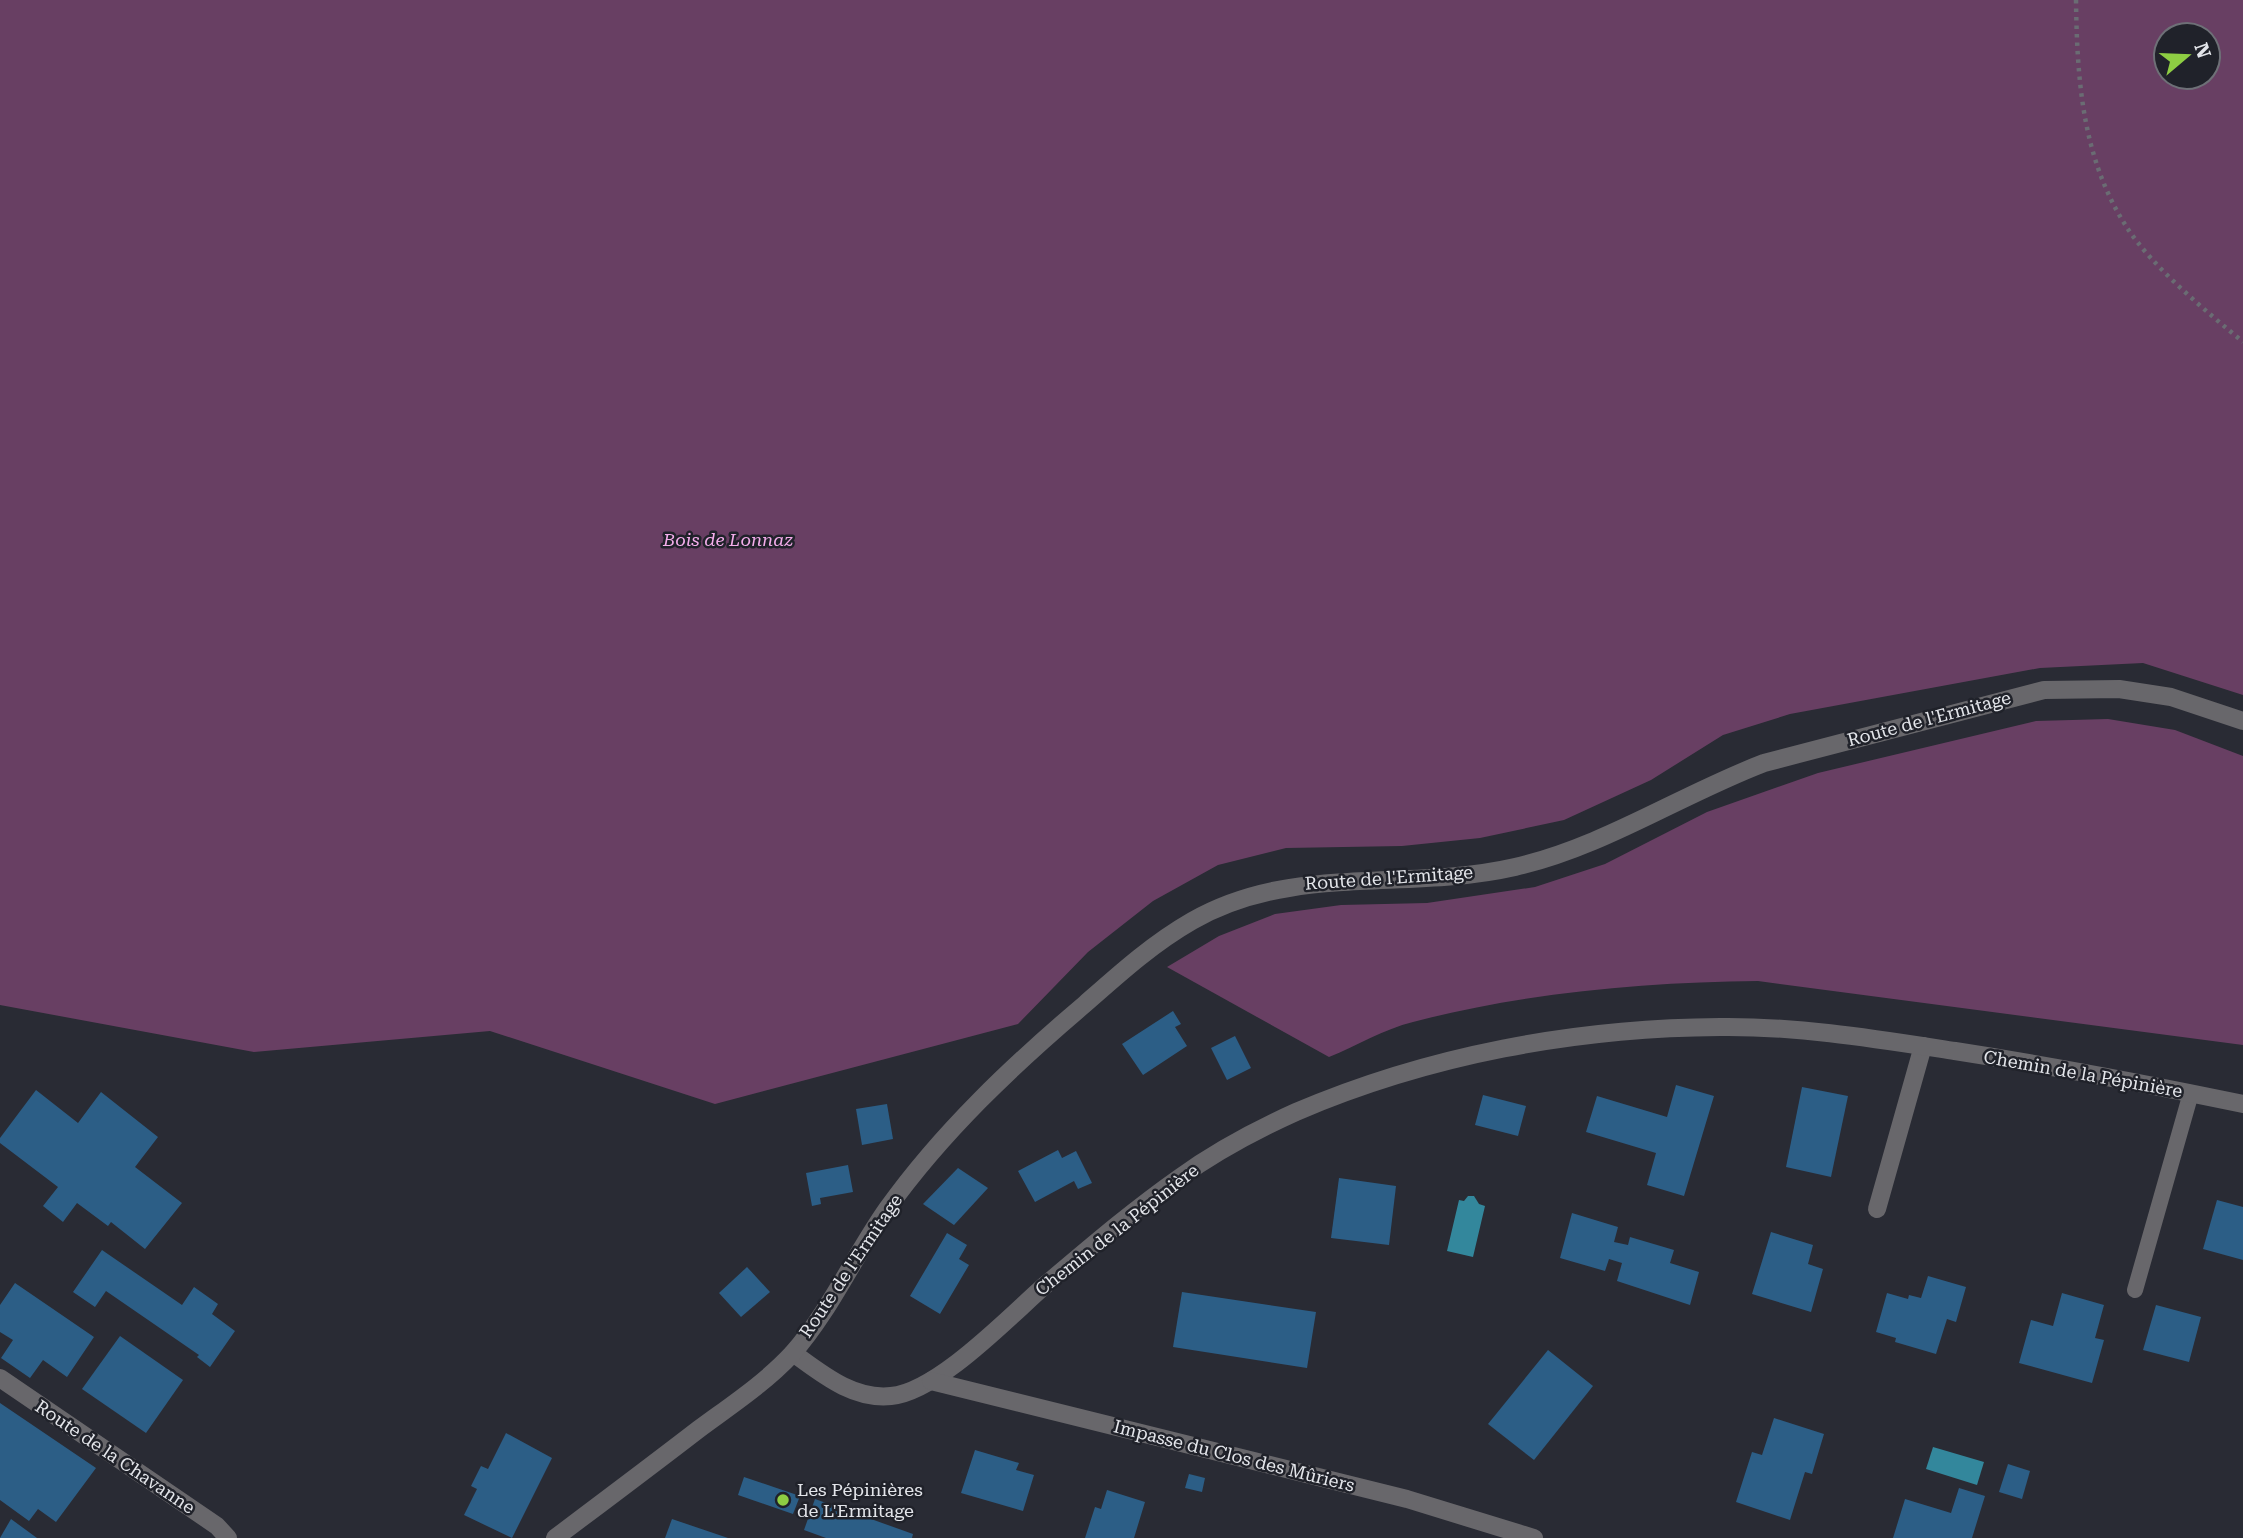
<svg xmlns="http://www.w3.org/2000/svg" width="2243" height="1538" font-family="'Roboto Serif',serif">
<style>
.green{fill:#683f63;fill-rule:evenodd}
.water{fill:#33879c}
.building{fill:#2c5e86}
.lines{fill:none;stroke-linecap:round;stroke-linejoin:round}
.path{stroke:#6a6c73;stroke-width:4.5;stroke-dasharray:3.5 5;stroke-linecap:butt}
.service{stroke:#68676b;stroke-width:16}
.minor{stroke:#68676b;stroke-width:18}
.poi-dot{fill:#8ece43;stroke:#20222a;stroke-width:2.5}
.labels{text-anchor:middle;stroke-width:5;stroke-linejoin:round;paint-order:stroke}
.park-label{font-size:18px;font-style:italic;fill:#f4adeb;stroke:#20222a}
.street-label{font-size:18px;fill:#e3e5ea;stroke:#20222a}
.poi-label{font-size:18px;fill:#e3e5ea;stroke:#20222a;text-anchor:start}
</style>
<rect width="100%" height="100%" fill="#292b34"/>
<g class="green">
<path d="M 0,0 L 2243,0 L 2243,695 L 2143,663 L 2040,668 L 1790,714 L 1723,735 L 1651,780 L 1564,820 L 1480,838 L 1402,846 L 1286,848 L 1218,865 L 1153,901 L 1088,952 L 1018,1024 L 715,1104 L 490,1031 L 254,1052 L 0,1005 ZM 2208,35 L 2208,77 L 2166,77 L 2166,35 Z"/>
<path d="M 2108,719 L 2175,730 L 2243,756 L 2243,1045 L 1758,981 C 1645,982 1522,993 1413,1022 C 1384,1029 1356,1046 1329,1057 L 1167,967 L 1219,936 L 1275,914 L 1341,905 L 1427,903 L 1535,887 L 1605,864 L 1707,812 L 1818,773 L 2036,721 Z"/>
</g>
<g class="water">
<path d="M 1468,1196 L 1474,1196 L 1479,1204 L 1485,1206 L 1473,1257 L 1447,1251 L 1459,1200 L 1464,1201 Z"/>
<path d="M 1933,1447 L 1984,1462 L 1977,1485 L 1926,1469 Z"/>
</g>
<g class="building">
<path d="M 1173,1011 L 1181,1024 L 1175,1027 L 1187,1046 L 1143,1075 L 1122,1044 Z"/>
<path d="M 1235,1036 L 1251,1068 L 1227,1080 L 1211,1048 Z"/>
<path d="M 1676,1085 L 1714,1096 L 1684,1196 L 1647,1185 L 1656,1153 L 1586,1132 L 1597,1096 L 1667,1117 Z"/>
<path d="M 1802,1087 L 1848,1096 L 1831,1177 L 1786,1167 Z"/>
<path d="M 36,1090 L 78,1123 L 101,1092 L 158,1137 L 135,1167 L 182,1203 L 145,1249 L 111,1222 L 108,1226 L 77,1203 L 63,1222 L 43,1206 L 58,1187 L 0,1143 L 0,1138 Z"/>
<path d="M 1483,1095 L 1526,1106 L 1518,1136 L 1475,1125 Z"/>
<path d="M 887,1104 L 893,1139 L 862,1145 L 856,1109 Z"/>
<path d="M 1058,1150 L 1062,1158 L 1076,1151 L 1092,1183 L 1078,1189 L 1074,1181 L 1035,1202 L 1018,1171 Z"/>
<path d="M 848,1165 L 853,1192 L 820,1198 L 821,1204 L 812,1206 L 806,1173 Z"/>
<path d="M 958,1168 L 988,1188 L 954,1225 L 923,1204 Z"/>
<path d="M 1339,1178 L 1396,1186 L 1389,1245 L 1331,1238 Z"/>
<path d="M 2217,1200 L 2243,1207 L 2243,1260 L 2203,1249 Z"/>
<path d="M 1572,1213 L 1618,1227 L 1614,1242 L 1628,1245 L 1630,1237 L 1674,1250 L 1670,1263 L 1699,1272 L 1690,1305 L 1617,1281 L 1622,1263 L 1609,1259 L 1605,1271 L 1560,1258 Z"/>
<path d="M 1771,1232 L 1813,1245 L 1808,1264 L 1823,1269 L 1811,1312 L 1752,1294 Z"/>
<path d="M 947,1233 L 967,1245 L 959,1259 L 969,1265 L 940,1314 L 910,1296 Z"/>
<path d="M 102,1250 L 182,1305 L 194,1287 L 218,1304 L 212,1314 L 235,1331 L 210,1367 L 197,1357 L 199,1355 L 106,1291 L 95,1307 L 73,1292 Z"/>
<path d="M 747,1267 L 770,1292 L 741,1317 L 719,1293 Z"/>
<path d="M 1928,1276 L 1966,1287 L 1956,1322 L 1947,1319 L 1936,1354 L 1895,1342 L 1896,1338 L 1876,1332 L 1887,1293 L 1908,1299 L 1909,1295 L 1921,1298 Z"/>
<path d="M 15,1283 L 94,1337 L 67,1377 L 43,1360 L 30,1378 L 1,1358 L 13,1340 L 0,1332 L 0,1305 Z"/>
<path d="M 1182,1292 L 1316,1312 L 1307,1368 L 1173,1347 Z"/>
<path d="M 2062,1293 L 2104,1305 L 2095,1338 L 2104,1340 L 2092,1383 L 2019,1363 L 2031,1320 L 2053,1326 Z"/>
<path d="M 2156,1305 L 2201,1317 L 2189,1362 L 2143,1350 Z"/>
<path d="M 120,1336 L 183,1380 L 146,1433 L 82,1389 Z"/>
<path d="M 1548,1350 L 1593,1386 L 1534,1460 L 1488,1424 Z"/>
<path d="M 0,1403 L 96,1468 L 56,1522 L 38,1509 L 29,1521 L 0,1500 Z"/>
<path d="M 1774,1418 L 1824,1434 L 1812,1474 L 1805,1472 L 1790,1520 L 1736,1502 L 1752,1452 L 1762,1455 Z"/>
<path d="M 506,1433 L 552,1458 L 512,1538 L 464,1515 L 477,1489 L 471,1486 L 481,1466 L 488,1469 Z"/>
<path d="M 975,1450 L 1019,1463 L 1016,1470 L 1034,1475 L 1023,1511 L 961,1493 Z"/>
<path d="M 2008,1464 L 2030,1471 L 2022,1499 L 1999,1492 Z"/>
<path d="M 1189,1474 L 1205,1478 L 1202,1492 L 1185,1488 Z"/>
<path d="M 744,1477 L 800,1496 L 793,1514 L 738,1495 Z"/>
<path d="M 1959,1488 L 1985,1496 L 1972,1538 L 1893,1538 L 1905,1499 L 1951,1513 Z"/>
<path d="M 1107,1490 L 1145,1502 L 1134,1538 L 1085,1538 L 1095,1507 L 1101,1509 Z"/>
<path d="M 815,1499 L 913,1534 L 912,1538 L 826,1538 L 804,1530 Z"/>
<path d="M 11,1519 L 37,1538 L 0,1538 Z"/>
<path d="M 672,1519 L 728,1538 L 665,1538 Z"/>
</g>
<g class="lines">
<path class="path" d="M 2076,0 C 2077,78 2082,158 2126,226 C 2152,267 2206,311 2243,342"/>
<path class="service" d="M 2135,1290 L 2191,1093"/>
<g class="minor">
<path d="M 1877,1209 L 1923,1046"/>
<path d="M 793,1353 C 822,1374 853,1400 891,1396 C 937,1392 1008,1318 1043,1287 C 1087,1250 1132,1211 1179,1178 C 1215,1152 1256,1130 1296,1112 C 1429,1055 1575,1028 1720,1027 C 1799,1026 1877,1039 1955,1051 C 2052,1066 2147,1084 2243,1104"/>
<path d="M 0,1378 L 217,1526 L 228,1538"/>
<path d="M 931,1381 L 1407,1499 L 1534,1538"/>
<path d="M 555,1538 C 603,1502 651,1466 699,1429 C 730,1406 765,1383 792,1354 C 830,1311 854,1256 887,1209 C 942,1132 1013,1065 1085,1004 C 1119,974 1152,944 1192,921 C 1293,863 1406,892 1515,867 C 1603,847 1680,795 1764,763 L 2044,690 L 2119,689 L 2171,697 L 2243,721"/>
</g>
</g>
<circle class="poi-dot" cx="783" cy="1500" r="7"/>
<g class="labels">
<g class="park-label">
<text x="728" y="546">Bois de Lonnaz</text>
</g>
<g class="street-label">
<text transform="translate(1929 719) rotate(-15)" y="6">Route de l'Ermitage</text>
<text transform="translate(1389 878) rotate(-4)" y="6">Route de l'Ermitage</text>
<text transform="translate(2083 1074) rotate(10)" y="6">Chemin de la Pépinière</text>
<text transform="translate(1117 1230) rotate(-38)" y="6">Chemin de la Pépinière</text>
<text transform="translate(851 1266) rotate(-56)" y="6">Route de l'Ermitage</text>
<text transform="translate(1234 1456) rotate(14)" y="6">Impasse du Clos des Mûriers</text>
<text transform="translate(115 1457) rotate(34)" y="6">Route de la Chavanne</text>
</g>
<g class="poi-label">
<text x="797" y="1496">Les Pépinières<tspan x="797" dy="21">de L'Ermitage</tspan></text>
</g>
</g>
<g transform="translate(2187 56) rotate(71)"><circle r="33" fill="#20222a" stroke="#6e7077" stroke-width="2"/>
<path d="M0-5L12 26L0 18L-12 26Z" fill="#8ece43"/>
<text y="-10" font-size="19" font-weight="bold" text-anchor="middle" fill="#e3e5ea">N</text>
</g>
</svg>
